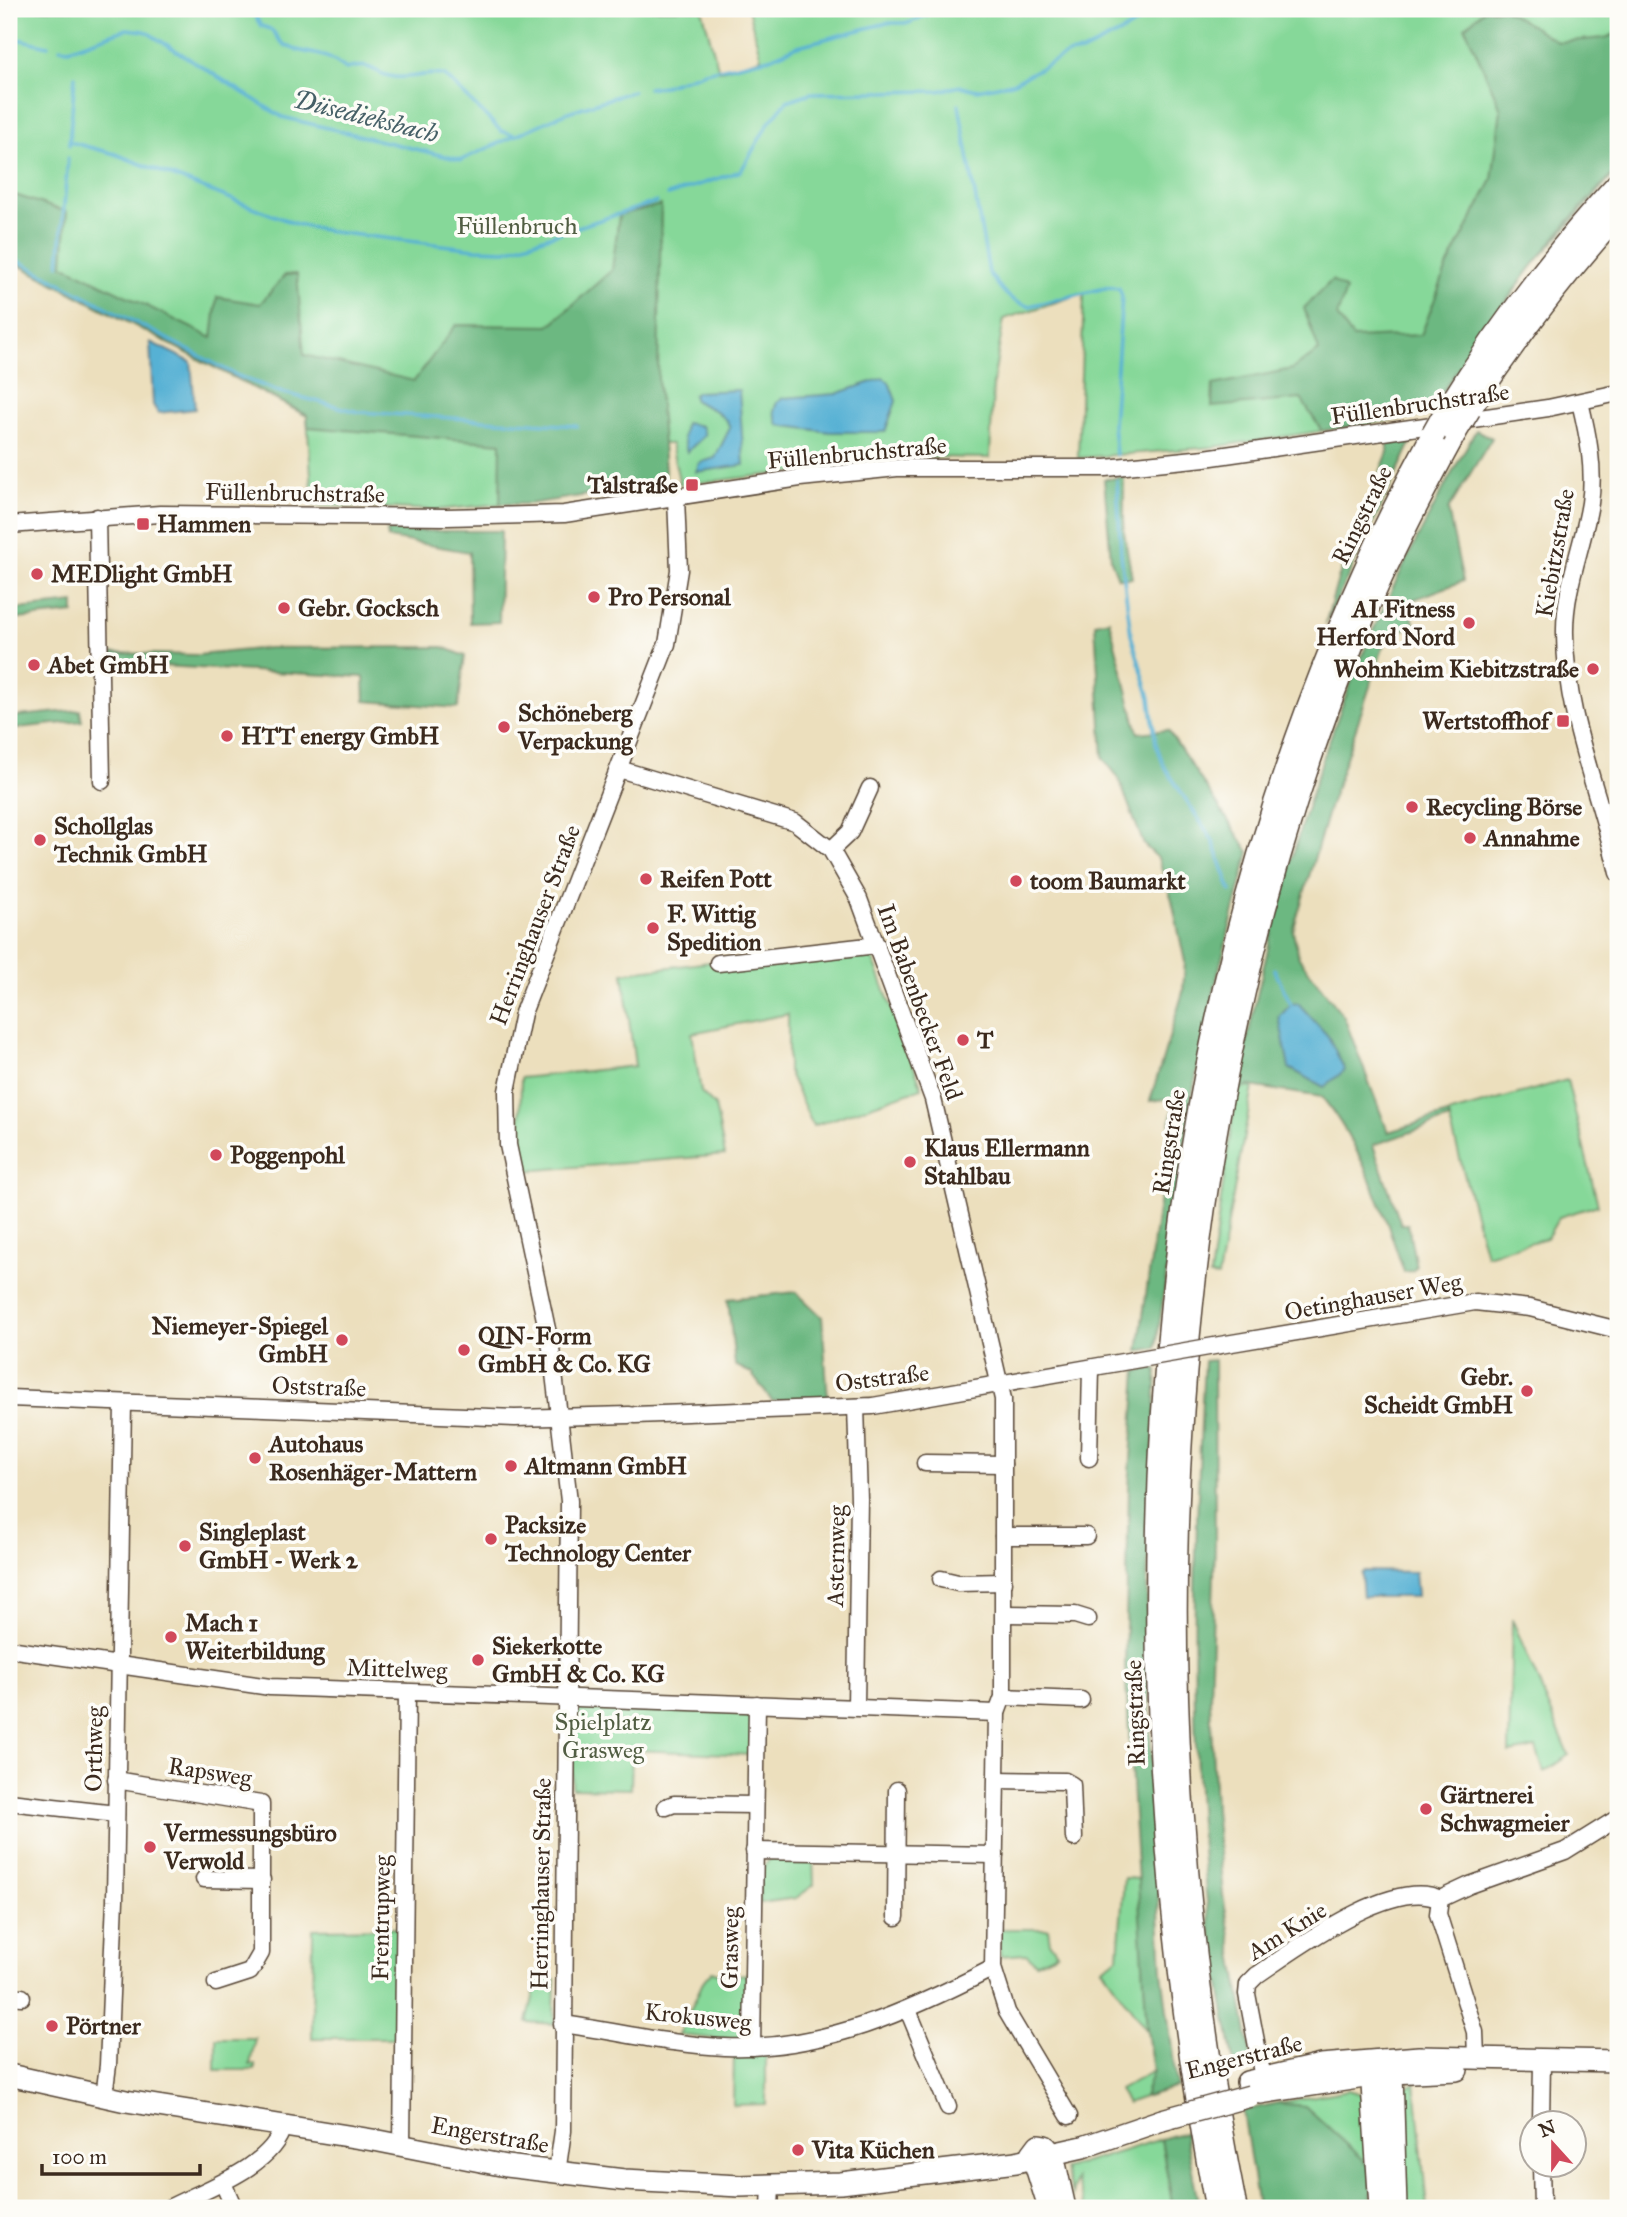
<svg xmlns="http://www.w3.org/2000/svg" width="1627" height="2217" font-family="'IM FELL Great Primer',serif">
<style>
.green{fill:#86d899;stroke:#60815c;stroke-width:2}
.forest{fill:#6cb881;stroke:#547150;stroke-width:2}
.water{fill:#56b1d4;stroke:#486e79;stroke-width:2}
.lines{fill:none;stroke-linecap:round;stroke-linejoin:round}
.stream{stroke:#56b1d4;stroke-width:3.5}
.minor-casing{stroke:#564536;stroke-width:19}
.major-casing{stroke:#564536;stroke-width:24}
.highway-casing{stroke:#564536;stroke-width:26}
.minor{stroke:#fff;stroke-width:16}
.major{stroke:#fff;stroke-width:21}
.highway{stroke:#fff;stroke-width:23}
.minor-bridge-casing{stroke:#564536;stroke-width:19;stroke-linecap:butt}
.major-bridge-casing{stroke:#564536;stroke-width:24;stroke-linecap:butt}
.highway-bridge-casing{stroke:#564536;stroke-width:26;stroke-linecap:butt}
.minor-bridge{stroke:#fff;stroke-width:16}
.major-bridge{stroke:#fff;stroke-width:21}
.highway-bridge{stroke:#fff;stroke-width:23}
.poi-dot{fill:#d1495b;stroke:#fdfcf7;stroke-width:2.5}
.labels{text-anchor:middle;stroke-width:7;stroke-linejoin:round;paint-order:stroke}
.park-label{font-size:24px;fill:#525e43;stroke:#fdfcf7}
.street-label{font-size:24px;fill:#3b2a1e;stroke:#fdfcf7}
.poi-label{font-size:24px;font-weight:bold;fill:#3b2a1e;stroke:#fdfcf7;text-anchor:start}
.water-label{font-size:26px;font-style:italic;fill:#466067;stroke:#fdfcf7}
</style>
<rect width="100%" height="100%" fill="#fdfcf7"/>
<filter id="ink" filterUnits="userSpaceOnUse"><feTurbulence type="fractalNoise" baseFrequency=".0143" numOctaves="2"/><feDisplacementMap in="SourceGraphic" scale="14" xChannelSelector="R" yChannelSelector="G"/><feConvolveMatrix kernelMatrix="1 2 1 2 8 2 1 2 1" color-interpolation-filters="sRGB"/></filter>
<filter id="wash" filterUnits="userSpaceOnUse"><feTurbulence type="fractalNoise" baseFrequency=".00686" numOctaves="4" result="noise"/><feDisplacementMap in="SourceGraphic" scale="28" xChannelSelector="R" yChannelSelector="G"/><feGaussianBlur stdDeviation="1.57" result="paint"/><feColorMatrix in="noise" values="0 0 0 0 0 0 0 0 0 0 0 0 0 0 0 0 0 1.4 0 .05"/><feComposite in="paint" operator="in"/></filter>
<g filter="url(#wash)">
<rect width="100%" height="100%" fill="#ecdfbd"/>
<g class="green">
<path d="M 9,9 L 702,9 L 719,71 L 761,58 L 748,9 L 1618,9 L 1618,170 L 1532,266 L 1439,397 L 1302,399 L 1322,431 L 1214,447 L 1078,458 L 1084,293 L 1004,319 L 993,383 L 990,458 L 921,457 L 680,485 L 671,444 L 502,443 L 500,504 L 436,510 L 313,505 L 307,416 L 9,260 Z"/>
<path d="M 870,951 L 922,1088 L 813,1126 L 788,1071 L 788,1014 L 692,1033 L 701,1092 L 715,1106 L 725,1155 L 525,1171 L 520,1135 L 521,1078 L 635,1066 L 623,973 L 710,962 L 726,964 Z"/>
<path d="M 1567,1080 L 1598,1205 L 1559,1217 L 1547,1238 L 1486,1255 L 1448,1114 Z"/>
<path d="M 1253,1087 L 1218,1277 L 1210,1276 L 1237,1088 Z"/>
<path d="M 1512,1619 L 1569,1755 L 1544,1772 L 1536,1748 L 1509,1753 Z"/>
<path d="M 579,1706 L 753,1710 L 752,1755 L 632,1750 L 631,1789 L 572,1788 L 573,1713 Z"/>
<path d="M 773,1857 L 813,1857 L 814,1885 L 796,1898 L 760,1903 C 759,1884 756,1868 773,1857 Z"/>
<path d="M 1124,1878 L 1139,1879 L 1147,2031 L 1102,1968 L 1118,1957 Z"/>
<path d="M 401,1928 L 399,2038 L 312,2038 L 313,1929 Z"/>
<path d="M 1000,1929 L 1048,1929 L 1050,1943 L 1057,1953 L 1036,1963 L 1026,1954 L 1000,1956 Z"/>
<path d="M 712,1971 L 724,1976 L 747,1974 L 745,2032 L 737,2041 L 679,2035 L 704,1980 Z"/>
<path d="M 539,1973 L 555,1979 L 554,2024 L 527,2022 Z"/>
<path d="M 216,2038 L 255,2038 L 250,2065 L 255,2065 L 255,2070 L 216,2070 Z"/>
<path d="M 766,2054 L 766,2104 L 733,2105 L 734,2055 Z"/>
<path d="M 1153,2071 L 1144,2097 L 1127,2103 L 1119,2090 Z"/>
<path d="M 1415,2083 L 1427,2208 L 1404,2208 L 1399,2098 L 1405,2088 Z"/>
<path d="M 1348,2090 L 1364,2095 L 1371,2168 L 1305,2107 L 1277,2103 Z"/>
<path d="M 1161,2139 L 1173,2208 L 1086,2208 L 1076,2179 L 1072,2195 L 1065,2169 Z"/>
</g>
<g class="forest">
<path d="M 1485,9 L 1504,9 L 1558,42 L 1605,38 L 1618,33 L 1618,169 C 1544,241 1485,330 1426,415 L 1322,431 L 1301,399 L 1212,407 L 1213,385 L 1292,369 L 1319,351 L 1304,308 L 1332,280 L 1346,290 L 1337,316 L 1353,338 L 1421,335 L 1448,265 L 1492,180 L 1501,109 L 1465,27 Z"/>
<path d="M 9,193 L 67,212 L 63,265 L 212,338 L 217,297 L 260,304 L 285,275 L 297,274 L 304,355 L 414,381 L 456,325 L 549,326 L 612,270 L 619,215 L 661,205 L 658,380 L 666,483 L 529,504 L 500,504 L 501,443 L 308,427 L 307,415 L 9,260 Z"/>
<path d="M 1476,430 L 1492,438 L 1448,510 L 1463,581 L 1407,602 L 1415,625 L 1387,636 L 1329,808 L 1293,931 L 1299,958 L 1344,1017 L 1388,1132 L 1448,1114 L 1450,1119 L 1373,1145 L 1401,1224 L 1408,1224 L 1416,1267 L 1412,1271 L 1404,1272 C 1383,1210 1363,1148 1322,1097 L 1250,1086 L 1237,1088 C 1263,961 1294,833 1340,711 C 1376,614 1425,520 1476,430 Z"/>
<path d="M 1413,439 L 1325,625 L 1338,579 L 1388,452 L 1388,444 Z"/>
<path d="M 1124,477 L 1124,532 L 1132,578 L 1118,578 L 1111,560 L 1104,479 Z"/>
<path d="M 387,531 L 501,531 L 499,622 L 470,623 L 469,552 L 388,538 Z"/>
<path d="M 74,603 L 74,613 L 9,620 L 9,610 Z"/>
<path d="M 1109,620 L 1138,733 L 1168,730 L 1249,852 L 1217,978 L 1192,1095 L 1156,1348 L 1138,1351 L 1174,1098 L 1150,1101 L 1183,992 L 1185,962 L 1172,900 L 1158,858 L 1144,845 L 1118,777 L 1103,758 L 1095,623 Z"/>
<path d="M 443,647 L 465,656 L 458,708 L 365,701 L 364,677 L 108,663 L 110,653 L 198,655 L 268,648 Z"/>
<path d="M 80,710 L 82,721 L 9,729 L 9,717 Z"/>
<path d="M 796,1292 L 822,1317 L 828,1399 L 772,1401 L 751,1373 L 735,1365 L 728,1299 Z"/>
<path d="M 1214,1360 L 1215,1545 L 1210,1700 L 1215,1809 L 1223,1895 L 1253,2068 L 1236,2071 C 1225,2012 1212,1952 1206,1892 C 1187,1716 1195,1538 1204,1361 Z"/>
<path d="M 1157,1368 L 1147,1585 L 1148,1690 L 1162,1972 L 1177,2087 L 1144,2097 L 1153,2071 L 1147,2031 L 1125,1666 L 1129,1487 L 1137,1371 Z"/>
<path d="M 1277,2103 L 1305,2106 L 1363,2159 L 1371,2168 L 1372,2208 L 1258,2208 L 1243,2111 Z"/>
<path d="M 1185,2132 L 1199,2208 L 1173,2208 L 1161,2139 Z"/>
</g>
<g class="water">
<path d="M 150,342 L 191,362 L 195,409 L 158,413 L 153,405 Z"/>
<path d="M 883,378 L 889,382 L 896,401 L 885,432 L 830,432 L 778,425 L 774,411 L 777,402 L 783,398 L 836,394 Z"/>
<path d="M 739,390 L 744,465 L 696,472 L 699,463 L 715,458 L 730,428 L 727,421 L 716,411 L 695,401 L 693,395 L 697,392 Z"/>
<path d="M 685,423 L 701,426 L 705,435 L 687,452 L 683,438 Z"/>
<path d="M 1298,1003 L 1328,1036 L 1345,1070 L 1324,1087 L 1289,1068 L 1279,1017 L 1291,1004 Z"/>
<path d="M 1364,1571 L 1415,1572 L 1417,1595 L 1415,1597 L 1363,1597 L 1361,1574 Z"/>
</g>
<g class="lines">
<g class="stream">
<path d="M 251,9 L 261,26 C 279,30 273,37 285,45 C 305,57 320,47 346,69 C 376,61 372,75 395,77 C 412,79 430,71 445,76 L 501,131 L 515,135"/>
<path d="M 9,37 L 48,46"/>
<path d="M 60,48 L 69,49 L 127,29 L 145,31 L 282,117 L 461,160 L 568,112 L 633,91"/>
<path d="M 648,88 L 664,86 L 705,72 L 770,58 L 798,46 L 887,23 L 909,23 L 939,9"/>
<path d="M 959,105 L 989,273 C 1001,289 1009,302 1029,306 L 1110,287 L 1119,288 L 1122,296 L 1113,425 L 1116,455"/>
<path d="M 70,142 L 115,154 L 296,224 L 333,232 L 476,249 L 506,250 L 656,202"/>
<path d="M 69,145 L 75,76"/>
<path d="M 668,195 L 741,171 L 768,124 L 787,101 L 811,93 L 938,91 L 961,86 L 977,90 L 1012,83 L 1068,54 L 1082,52 L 1124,31 L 1137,23 L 1148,9"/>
<path d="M 9,256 L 238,376 L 280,392 L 359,412 L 577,426"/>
<path d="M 59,265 L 68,158"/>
<path d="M 1117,481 L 1121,554 L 1131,635 L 1150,698 L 1156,744 L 1164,766 L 1213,841 L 1231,891"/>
<path d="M 1274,969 L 1291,1004"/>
</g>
</g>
</g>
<g filter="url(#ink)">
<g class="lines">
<g class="minor-casing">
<g id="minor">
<path d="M 1580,402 C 1588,435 1595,469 1590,503 C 1583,547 1564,588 1565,634 C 1565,718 1600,792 1618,873"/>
<path d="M 97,517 L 102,781"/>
<path d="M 9,525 L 160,514 L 447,517 L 564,514 L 800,478 L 897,468 L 1106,468 L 1205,458 L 1548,408 L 1618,393"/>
<path d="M 619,769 L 795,822 L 831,850 L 859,899 L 933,1099 L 1003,1399 L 1003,1697 L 997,1713 L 993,1968 L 1007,2012 L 1069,2116"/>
<path d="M 831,850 L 850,832 L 870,788"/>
<path d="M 718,963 L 877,945"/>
<path d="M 1220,1345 L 1475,1302 L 1530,1308 L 1618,1330"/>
<path d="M 9,1398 L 515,1418 L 629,1415"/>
<path d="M 635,1415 L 873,1406 L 1134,1360"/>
<path d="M 1089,1458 L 1091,1368"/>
<path d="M 925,1463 L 1003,1464"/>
<path d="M 1003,1536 L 1086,1536"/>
<path d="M 941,1579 L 958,1583 L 1004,1582"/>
<path d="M 1004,1614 L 1075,1615 L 1088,1619"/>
<path d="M 9,1649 L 270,1687 L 997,1713"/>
<path d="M 1003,1697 L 1081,1700"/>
<path d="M 856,1707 L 859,1499 L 856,1407"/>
<path d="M 116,1780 L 261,1804 L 261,1953 L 250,1972 L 216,1983"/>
<path d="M 997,1780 L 1065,1781 L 1072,1785 L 1074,1838"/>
<path d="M 9,1802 L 116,1814"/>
<path d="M 666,1807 L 674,1804 L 755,1805"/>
<path d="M 754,1851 L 995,1855"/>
<path d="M 204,1879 L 262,1880"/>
<path d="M 896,1917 L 897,1790"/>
<path d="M 9,1996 L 22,1997"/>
<path d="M 908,2010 L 948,2107"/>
<path d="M 562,2024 C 616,2031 671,2045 725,2047 C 822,2051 910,2011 993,1968"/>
<path d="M 752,2047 L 757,1704"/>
<path d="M 1476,2056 L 1475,2032 L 1438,1914 L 1440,1899 L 1470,1885 L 1565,1851 L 1618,1818"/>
<path d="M 1263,2078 L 1247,1994 L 1248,1984 L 1257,1975 C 1297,1948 1393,1876 1440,1899"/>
<path d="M 104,2096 L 108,2065 L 115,1900 L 123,1403"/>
<path d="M 1541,2122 L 1542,2062"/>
<path d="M 402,2146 L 407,1692"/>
<path d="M 1541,2164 L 1542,2208"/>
<path d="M 557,2173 L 563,2131 L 569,1501 L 551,1348 L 508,1145 L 507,1091 L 523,1013 L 667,644 L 679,570 L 676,498"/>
<path d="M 223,2183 L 234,2208"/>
<path d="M 169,2208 C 203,2190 273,2167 283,2126"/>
<path d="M 770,2208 L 771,2187"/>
</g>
</g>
<g class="major-casing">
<g id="major">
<path d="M 9,2075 L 126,2101 L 379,2141 L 506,2166 L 624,2180 L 740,2186 L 841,2183 L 1016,2162 L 1083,2147 L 1162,2120"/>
<path d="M 1247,2082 L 1321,2065 L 1419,2057 L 1618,2061"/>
<path d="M 1260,2093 L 1391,2073 L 1457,2070"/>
</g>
</g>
<g class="highway-casing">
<g id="highway">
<path d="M 1469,409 C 1514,340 1563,275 1618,214"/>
<path d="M 1446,412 C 1497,330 1553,255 1618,184"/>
<path d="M 1050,2208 L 1033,2154 L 1039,2146 L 1045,2147 L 1052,2155 L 1064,2208"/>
<path d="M 1217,2208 C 1104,1619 1140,969 1433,435"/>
<path d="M 1235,2208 C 1131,1691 1157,1121 1358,629 C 1386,561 1420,496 1455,432"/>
<path d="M 1381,2208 L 1372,2069 L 1381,2061 L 1391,2073 L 1395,2208"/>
</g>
</g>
<use href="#minor" class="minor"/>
<use href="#major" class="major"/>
<use href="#highway" class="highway"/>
<g class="minor-bridge-casing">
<path id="minor-bridge" d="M 1134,1360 L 1220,1345"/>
</g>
<g class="major-bridge-casing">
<path id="major-bridge" d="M 1162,2120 L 1250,2096"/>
</g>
<g class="highway-bridge-casing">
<g id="highway-bridge">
<path d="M 1455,432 L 1469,409"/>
<path d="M 1433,435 L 1446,412"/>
</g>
</g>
<use href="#minor-bridge" class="minor-bridge"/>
<use href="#major-bridge" class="major-bridge"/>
<use href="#highway-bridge" class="highway-bridge"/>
</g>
</g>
<g class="poi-dot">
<rect x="685" y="478" width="14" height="14" rx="3.5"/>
<rect x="136" y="517" width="14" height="14" rx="3.5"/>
<circle cx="37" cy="574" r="7"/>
<circle cx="594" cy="597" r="7"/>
<circle cx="284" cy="608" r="7"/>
<circle cx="1469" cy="623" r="7"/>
<circle cx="34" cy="665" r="7"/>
<circle cx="1593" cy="669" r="7"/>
<rect x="1556" y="714" width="14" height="14" rx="3.5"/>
<circle cx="504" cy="727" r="7"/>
<circle cx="227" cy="736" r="7"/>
<circle cx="1412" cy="807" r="7"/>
<circle cx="1470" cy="838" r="7"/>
<circle cx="40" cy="840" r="7"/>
<circle cx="646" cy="879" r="7"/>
<circle cx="1016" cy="881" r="7"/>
<circle cx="653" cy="928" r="7"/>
<circle cx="963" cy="1040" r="7"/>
<circle cx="216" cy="1155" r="7"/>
<circle cx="910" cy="1162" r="7"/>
<circle cx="342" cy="1340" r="7"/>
<circle cx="464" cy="1350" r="7"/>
<circle cx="1527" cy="1391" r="7"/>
<circle cx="255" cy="1458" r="7"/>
<circle cx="511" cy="1466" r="7"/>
<circle cx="491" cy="1539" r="7"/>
<circle cx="185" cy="1546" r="7"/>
<circle cx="171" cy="1637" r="7"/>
<circle cx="478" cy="1660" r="7"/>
<circle cx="1426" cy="1809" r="7"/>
<circle cx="150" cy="1847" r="7"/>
<circle cx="52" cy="2026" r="7"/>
<circle cx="798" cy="2150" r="7"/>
</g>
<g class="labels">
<g class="park-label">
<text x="517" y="234">Füllenbruch</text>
<text x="603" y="1730">Spielplatz<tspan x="603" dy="28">Grasweg</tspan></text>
</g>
<g class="street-label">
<text transform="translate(1420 404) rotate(-8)" y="8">Füllenbruchstraße</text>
<text transform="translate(857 453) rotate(-5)" y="8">Füllenbruchstraße</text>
<text transform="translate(295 493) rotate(1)" y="8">Füllenbruchstraße</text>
<text transform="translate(1362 515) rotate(-64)" y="8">Ringstraße</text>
<text transform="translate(1555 553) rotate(-80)" y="8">Kiebitzstraße</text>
<text transform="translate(535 925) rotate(-69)" y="8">Herringhauser Straße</text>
<text transform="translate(920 1002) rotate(70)" y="8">Im Babenbecker Feld</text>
<text transform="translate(1169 1142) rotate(-81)" y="8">Ringstraße</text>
<text transform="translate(1373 1297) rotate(-10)" y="8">Oetinghauser Weg</text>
<text transform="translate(882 1378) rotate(-7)" y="8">Oststraße</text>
<text transform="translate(319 1387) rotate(2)" y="8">Oststraße</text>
<text transform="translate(836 1556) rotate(-89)" y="8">Asternweg</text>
<text transform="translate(397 1669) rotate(2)" y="8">Mittelweg</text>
<text transform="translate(1135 1713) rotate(-92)" y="8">Ringstraße</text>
<text transform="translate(94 1749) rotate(-89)" y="8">Orthweg</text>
<text transform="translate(210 1772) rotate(9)" y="8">Rapsweg</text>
<text transform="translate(541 1884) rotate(-89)" y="8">Herringhauser Straße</text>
<text transform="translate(381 1918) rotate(-89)" y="8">Frentrupweg</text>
<text transform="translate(1287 1931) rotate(-32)" y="8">Am Knie</text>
<text transform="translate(730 1948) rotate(-89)" y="8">Grasweg</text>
<text transform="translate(698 2017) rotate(6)" y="8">Krokusweg</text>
<text transform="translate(1244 2057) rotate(-14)" y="8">Engerstraße</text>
<text transform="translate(490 2135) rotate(10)" y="8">Engerstraße</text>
</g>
<g class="poi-label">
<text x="678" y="493" text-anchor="end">Talstraße</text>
<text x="157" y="532">Hammen</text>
<text x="51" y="582">MEDlight GmbH</text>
<text x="608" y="605">Pro Personal</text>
<text x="298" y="616">Gebr. Gocksch</text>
<text x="1455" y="617" text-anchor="end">AI Fitness<tspan x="1455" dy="28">Herford Nord</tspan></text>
<text x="48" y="673">Abet GmbH</text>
<text x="1579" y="677" text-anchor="end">Wohnheim Kiebitzstraße</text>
<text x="518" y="721">Schöneberg<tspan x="518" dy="28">Verpackung</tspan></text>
<text x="1549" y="729" text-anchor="end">Wertstoffhof</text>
<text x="241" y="744">HTT energy GmbH</text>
<text x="1426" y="815">Recycling Börse</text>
<text x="54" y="834">Schollglas<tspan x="54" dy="28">Technik GmbH</tspan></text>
<text x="1484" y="846">Annahme</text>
<text x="660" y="887">Reifen Pott</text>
<text x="1030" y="889">toom Baumarkt</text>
<text x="667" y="922">F. Wittig<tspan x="667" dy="28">Spedition</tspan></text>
<text x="977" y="1048">T</text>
<text x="924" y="1156">Klaus Ellermann<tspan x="924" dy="28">Stahlbau</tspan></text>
<text x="230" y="1163">Poggenpohl</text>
<text x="328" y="1334" text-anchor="end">Niemeyer-Spiegel<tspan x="328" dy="28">GmbH</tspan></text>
<text x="478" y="1344">QIN-Form<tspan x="478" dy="28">GmbH &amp; Co. KG</tspan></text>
<text x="1513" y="1385" text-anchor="end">Gebr.<tspan x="1513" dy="28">Scheidt GmbH</tspan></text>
<text x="269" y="1452">Autohaus<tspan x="269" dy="28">Rosenhäger-Mattern</tspan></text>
<text x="525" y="1474">Altmann GmbH</text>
<text x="505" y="1533">Packsize<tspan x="505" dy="28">Technology Center</tspan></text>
<text x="199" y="1540">Singleplast<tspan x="199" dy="28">GmbH - Werk 2</tspan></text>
<text x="185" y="1631">Mach 1<tspan x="185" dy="28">Weiterbildung</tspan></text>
<text x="492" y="1654">Siekerkotte<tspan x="492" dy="28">GmbH &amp; Co. KG</tspan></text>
<text x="1440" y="1803">Gärtnerei<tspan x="1440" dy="28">Schwagmeier</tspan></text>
<text x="164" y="1841">Vermessungsbüro<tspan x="164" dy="28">Verwold</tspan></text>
<text x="66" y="2034">Pörtner</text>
<text x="812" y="2158">Vita Küchen</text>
</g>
<g class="water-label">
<text transform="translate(366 116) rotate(14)" y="9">Düsedieksbach</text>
</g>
</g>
<rect width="1627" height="2217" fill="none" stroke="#fdfcf7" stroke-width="35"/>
<g transform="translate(1553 2144) rotate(339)"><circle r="33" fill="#fdfcf7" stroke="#afa8a0" stroke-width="2"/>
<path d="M0-5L12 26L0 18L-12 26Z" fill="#d1495b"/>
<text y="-10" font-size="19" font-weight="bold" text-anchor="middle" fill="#3b2a1e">N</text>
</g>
<path d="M42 2164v10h158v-10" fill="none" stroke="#3b2a1e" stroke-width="3.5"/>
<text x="52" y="2164" font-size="21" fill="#3b2a1e" stroke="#fdfcf7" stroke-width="5" paint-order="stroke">100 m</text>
</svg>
